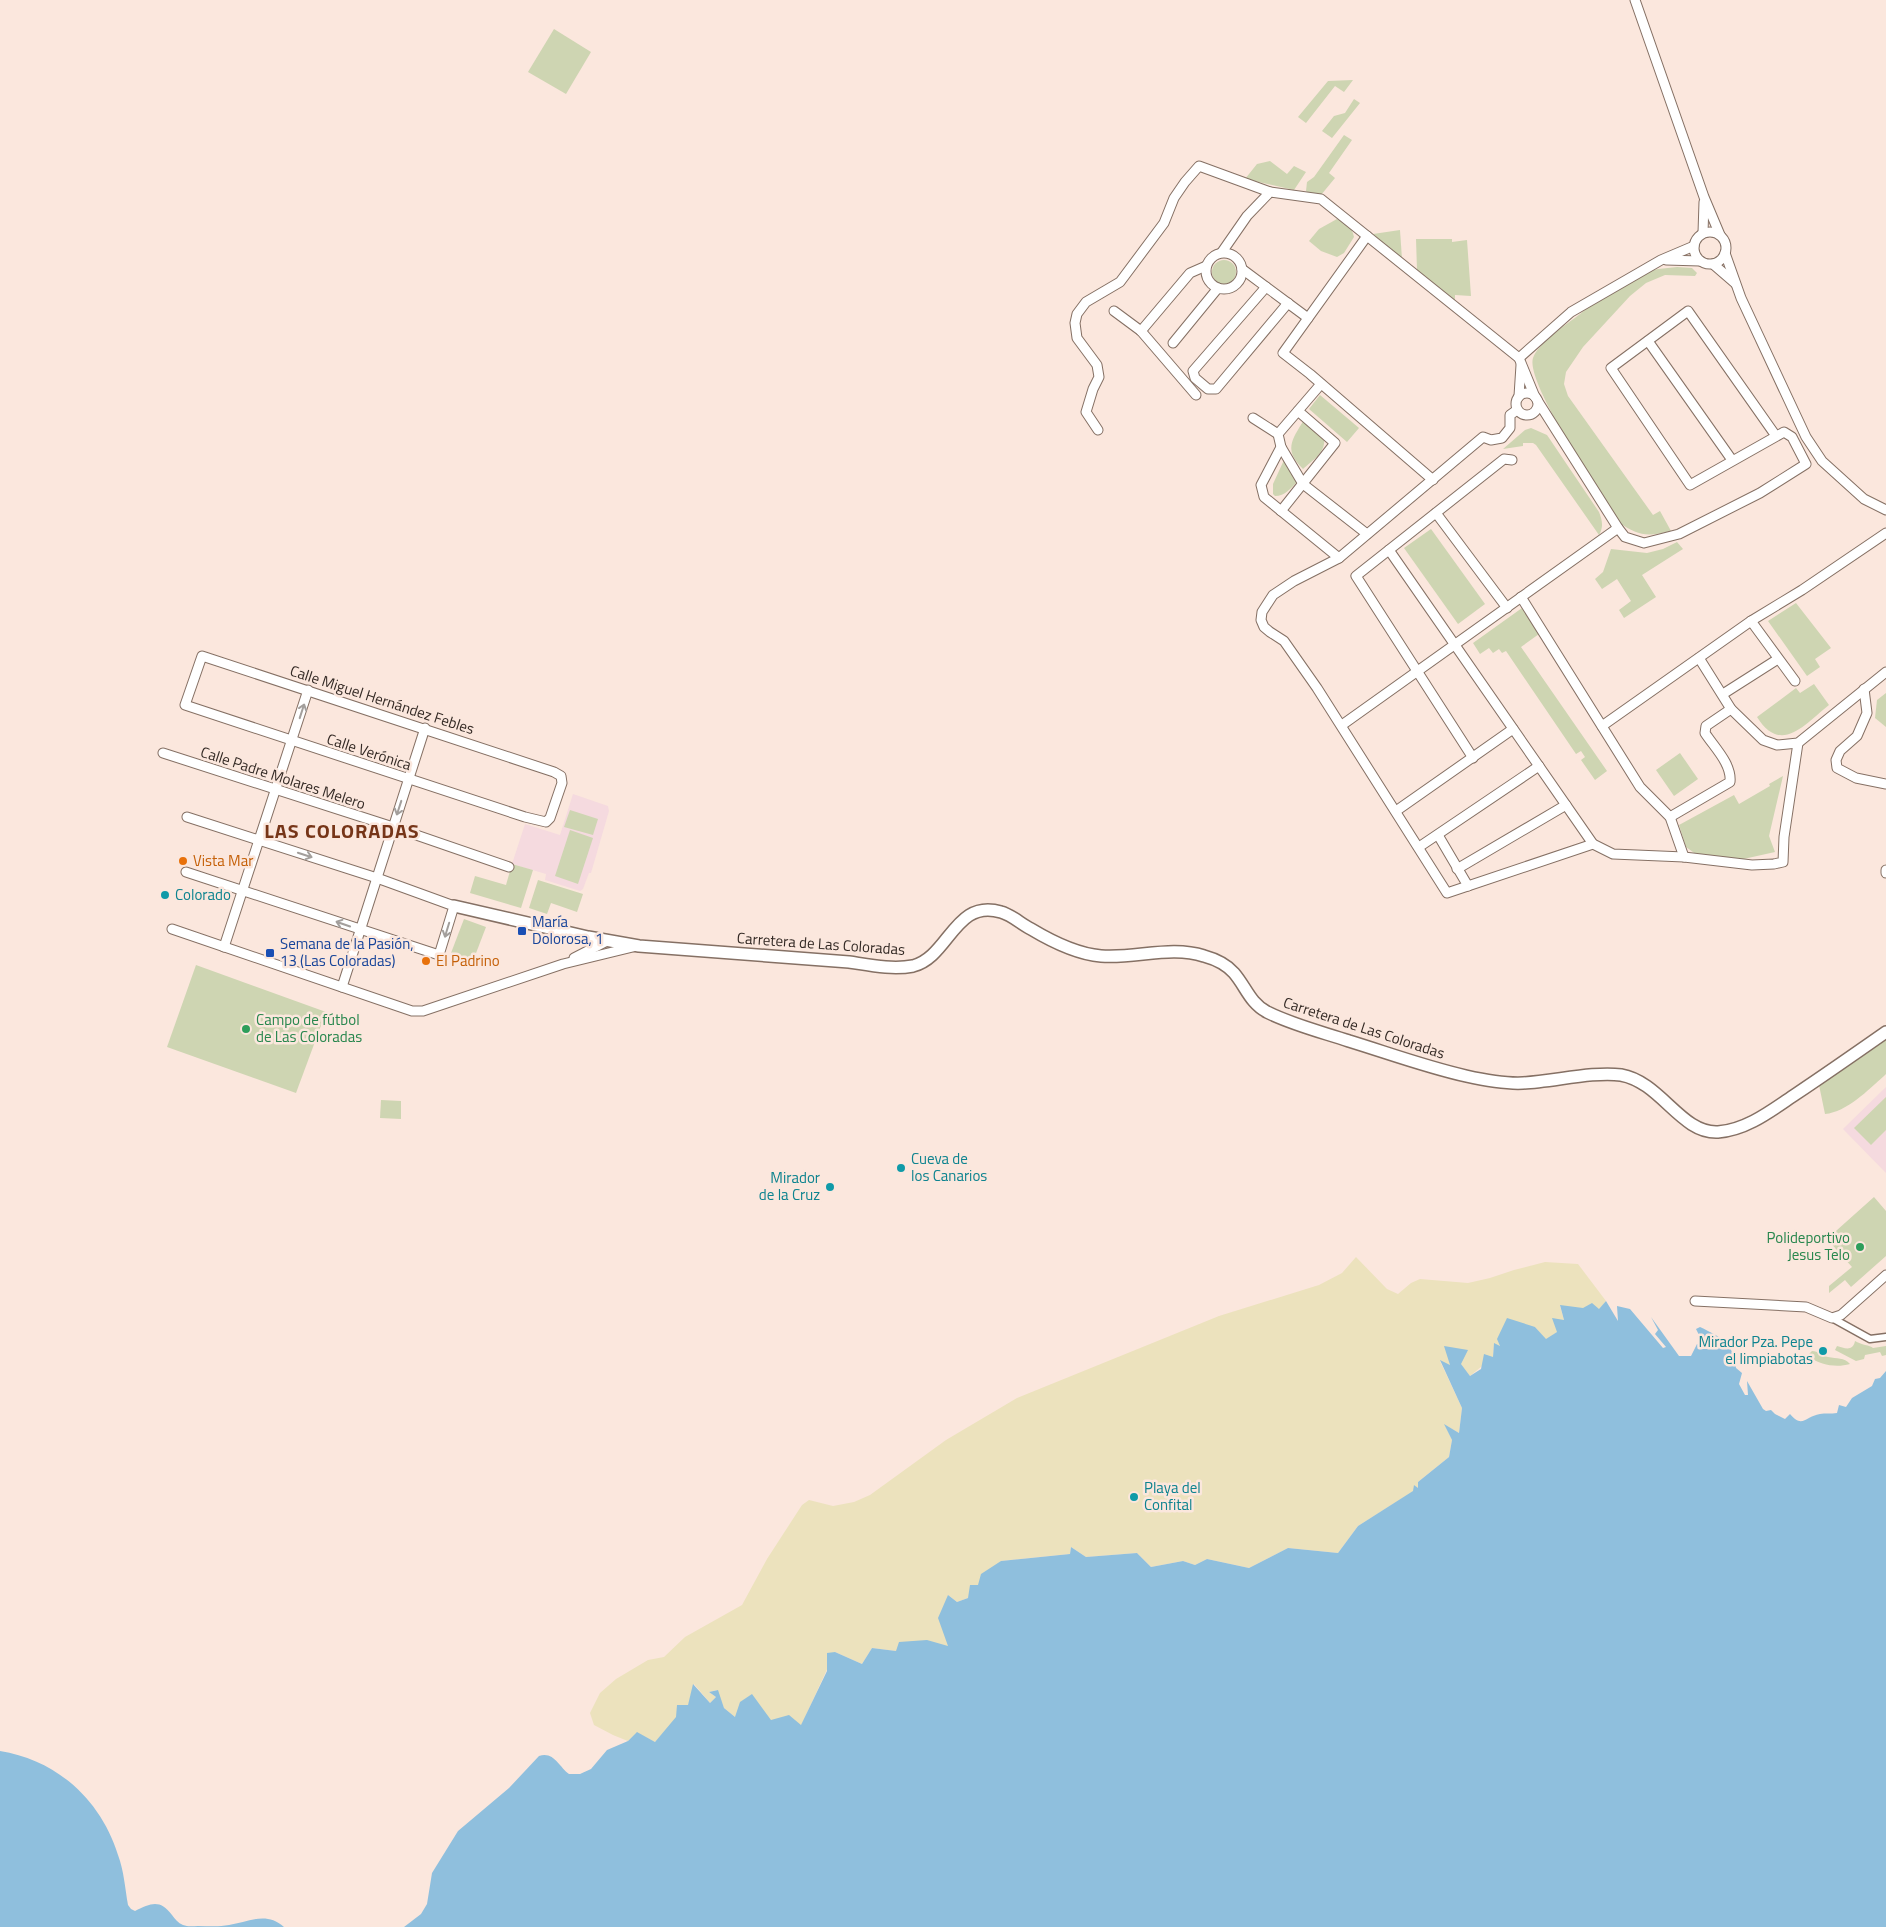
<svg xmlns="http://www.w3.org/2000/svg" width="1886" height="1927" font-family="'Titillium Web',sans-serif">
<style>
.education{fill:#f5dadf}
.green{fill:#ced5b2}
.sand{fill:#ece2bd}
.water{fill:#8fbfdd}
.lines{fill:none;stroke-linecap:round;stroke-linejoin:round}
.pedestrian-casing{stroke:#857064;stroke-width:9}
.minor-casing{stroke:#857064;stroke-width:11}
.tertiary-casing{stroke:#857064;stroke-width:14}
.pedestrian{stroke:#fff;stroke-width:6}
.minor{stroke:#fff;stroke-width:9}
.tertiary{stroke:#fff;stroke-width:11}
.oneway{stroke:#a39f9c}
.food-dot{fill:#e8710a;stroke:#fbe7dd;stroke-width:2}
.culture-dot{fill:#0f9aa8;stroke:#fbe7dd;stroke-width:2}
.transit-dot{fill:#1a4fb4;stroke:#fbe7dd;stroke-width:2}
.leisure-dot{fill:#2e9e5b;stroke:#fbe7dd;stroke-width:2}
.labels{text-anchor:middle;stroke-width:5;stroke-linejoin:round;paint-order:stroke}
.street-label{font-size:15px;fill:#332924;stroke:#fbe7dd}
.food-label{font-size:15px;fill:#c56008;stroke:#fbe7dd;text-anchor:start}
.culture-label{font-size:15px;fill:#0d838f;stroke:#fbe7dd;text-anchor:start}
.transit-label{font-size:15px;fill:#164399;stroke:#fbe7dd;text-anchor:start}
.leisure-label{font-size:15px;fill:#27864d;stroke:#fbe7dd;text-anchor:start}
.district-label{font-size:20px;font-weight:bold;letter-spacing:1px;fill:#763518;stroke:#fbe7dd}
</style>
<rect width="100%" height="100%" fill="#fbe7dd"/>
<g class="education">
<path d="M 573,794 L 608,806 L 609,811 L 591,873 L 589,873 L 583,889 L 580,891 L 545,880 L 546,874 L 512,864 L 525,824 L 560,835 Z"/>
<path d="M 1886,1087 L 1886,1173 L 1843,1129 Z"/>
</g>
<g class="green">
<path d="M 554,29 L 591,52 L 566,94 L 528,72 Z"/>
<path d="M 1353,80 L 1344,92 L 1335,86 L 1306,123 L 1298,117 L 1328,81 Z"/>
<path d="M 1354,99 L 1360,103 L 1332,138 L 1322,131 L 1334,116 L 1345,113 Z"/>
<path d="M 1344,135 L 1352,140 L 1329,173 L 1335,178 L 1321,195 L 1314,196 L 1306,191 L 1307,182 L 1314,177 Z"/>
<path d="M 1270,161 L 1287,174 L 1294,166 L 1306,172 L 1294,190 L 1245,179 L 1257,164 Z"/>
<path d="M 1337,219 C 1346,223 1352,227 1354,237 L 1344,253 L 1337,257 L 1321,251 L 1309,241 L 1319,229 Z"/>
<path d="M 1400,230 L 1402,259 L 1373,234 Z"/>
<path d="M 1416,239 L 1452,239 L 1452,242 L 1467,240 L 1471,296 L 1455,295 L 1455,300 L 1417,270 Z"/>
<circle cx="1224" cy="272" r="12"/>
<path d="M 1677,267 L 1692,268 L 1697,273 L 1695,276 L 1665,275 L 1646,283 L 1630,296 L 1583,347 L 1566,372 L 1564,384 L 1568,396 L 1653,515 L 1660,511 L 1671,531 C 1646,537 1639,536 1618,522 C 1602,496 1525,382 1533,358 C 1538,343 1567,324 1580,314 C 1597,300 1637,273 1658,269 C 1665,268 1671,268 1677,267 Z"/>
<path d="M 1320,395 L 1359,428 L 1347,442 L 1309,409 Z"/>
<path d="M 1304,420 L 1324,439 C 1326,452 1312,461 1303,469 C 1284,450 1291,441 1304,420 Z"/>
<path d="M 1531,428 L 1547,435 L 1599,512 C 1602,520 1604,526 1599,535 L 1536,445 L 1533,443 L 1523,443 L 1523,446 L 1503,449 L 1525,430 Z"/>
<path d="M 1284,460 L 1297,482 C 1291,488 1285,496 1275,496 L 1273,494 L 1273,484 Z"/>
<path d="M 1431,529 L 1485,604 L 1458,624 L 1404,548 Z"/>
<path d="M 1677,542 L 1683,549 L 1642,575 L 1656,597 L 1624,618 L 1619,610 L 1631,601 L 1617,579 L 1602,589 L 1595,579 L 1603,572 L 1611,549 L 1647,553 L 1663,549 Z"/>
<path d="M 1796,603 L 1831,648 L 1815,659 L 1820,667 L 1807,676 L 1768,621 Z"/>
<path d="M 1522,608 L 1539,634 L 1521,647 L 1607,771 L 1595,780 L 1581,760 L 1585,757 L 1581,751 L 1576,754 L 1506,651 L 1502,653 L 1499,649 L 1493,653 L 1489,648 L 1480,654 L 1473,643 Z"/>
<path d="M 1814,684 L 1829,705 C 1804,725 1781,755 1757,717 L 1796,688 L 1800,693 Z"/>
<path d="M 1886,693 L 1886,727 L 1875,718 L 1877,700 Z"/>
<path d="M 1680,753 L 1698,779 L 1674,796 L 1656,770 Z"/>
<path d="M 1783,776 L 1769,836 L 1775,852 L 1739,860 L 1697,855 L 1686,847 L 1679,825 L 1734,795 L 1739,804 L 1770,786 L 1769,784 Z"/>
<path d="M 570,810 L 598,819 L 593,835 L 564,827 Z"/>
<path d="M 570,830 L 593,838 L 578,884 L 555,876 Z"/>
<path d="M 512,864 L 533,870 L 521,908 L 470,893 L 475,876 L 506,885 Z"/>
<path d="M 538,880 L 583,894 L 577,912 L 551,903 L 547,914 L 529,908 Z"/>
<path d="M 464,919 L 486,927 L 473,961 L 451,953 Z"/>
<path d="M 196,965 L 326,1012 L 296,1093 L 167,1047 Z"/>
<path d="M 1886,1039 L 1886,1074 L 1884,1076 C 1868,1090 1847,1112 1825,1114 L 1819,1085 Z"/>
<path d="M 1886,1097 L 1886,1130 L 1871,1145 L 1854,1128 Z"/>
<path d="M 381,1100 L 401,1101 L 401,1119 L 380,1118 Z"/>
<path d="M 1874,1197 L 1886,1211 L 1886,1256 L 1851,1287 L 1845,1280 L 1829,1293 L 1829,1286 L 1852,1267 L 1827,1239 Z"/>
<path d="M 1855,1341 C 1861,1345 1870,1345 1873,1348 L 1886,1346 L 1886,1355 L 1882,1356 L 1880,1352 L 1865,1355 L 1864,1359 L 1856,1361 L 1835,1350 L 1837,1346 C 1844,1348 1853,1352 1855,1341 Z"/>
<path d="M 1812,1351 C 1818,1351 1822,1356 1828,1357 C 1837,1359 1844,1357 1850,1364 C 1836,1368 1821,1365 1809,1357 L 1808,1355 Z"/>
</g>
<path class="sand" d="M 1356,1257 L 1387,1289 L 1398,1294 L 1411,1283 L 1420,1279 L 1468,1283 L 1490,1278 L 1514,1270 L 1545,1262 L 1578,1264 L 1606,1301 L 1599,1310 L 1560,1306 L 1564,1320 L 1557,1332 L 1546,1340 L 1535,1327 L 1500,1347 L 1494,1344 L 1493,1357 L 1470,1376 L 1460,1364 L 1450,1366 L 1440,1361 L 1462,1408 L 1459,1433 L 1445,1425 L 1452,1440 L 1449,1457 L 1418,1482 L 1418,1489 L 1414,1485 L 1414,1491 L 1358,1526 L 1338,1553 L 1288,1548 L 1249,1568 L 1207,1559 L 1195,1565 L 1183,1561 L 1151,1567 L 1137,1553 L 1086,1557 L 1071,1547 L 1070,1554 L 1001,1561 L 968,1598 L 957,1602 L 948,1595 L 948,1646 L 896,1651 L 872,1648 L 862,1664 L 835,1652 L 801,1726 L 771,1720 L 735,1717 L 724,1708 L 717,1690 L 709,1692 L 716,1697 L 710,1703 L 694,1684 L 688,1706 L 655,1742 L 637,1733 L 628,1741 L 613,1735 L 594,1725 L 590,1713 L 600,1693 L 616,1679 L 648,1660 L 664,1657 L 685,1637 L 742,1605 L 767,1559 L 802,1505 L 809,1500 L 833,1506 L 854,1502 L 870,1495 L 946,1440 L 1017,1398 L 1219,1316 L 1319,1285 L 1342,1273 Z"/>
<g class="water">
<path d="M 1606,1301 L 1618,1321 L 1617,1306 L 1630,1309 L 1663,1348 L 1666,1347 L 1655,1334 L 1658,1330 L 1651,1317 L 1679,1356 L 1691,1356 L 1697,1344 L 1704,1345 L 1696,1329 L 1700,1327 C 1721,1337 1734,1344 1736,1368 L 1742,1373 L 1739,1384 L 1745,1395 L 1748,1395 L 1747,1381 L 1763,1409 L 1766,1411 L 1771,1410 L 1775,1414 L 1785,1419 L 1790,1414 C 1802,1429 1806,1416 1820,1414 C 1825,1413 1831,1414 1837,1413 L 1839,1405 L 1846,1407 L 1852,1398 L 1872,1386 L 1875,1379 L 1880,1378 L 1886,1371 L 1886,1927 L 404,1927 L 421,1914 L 427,1904 L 432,1873 L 458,1831 L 509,1788 L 539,1756 C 554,1751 559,1767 569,1774 L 580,1774 L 591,1769 L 607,1750 L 628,1741 L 637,1732 L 655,1742 L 676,1717 L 677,1705 L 688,1705 L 693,1684 L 710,1703 L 716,1697 L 709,1692 L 718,1690 L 724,1708 L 735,1717 L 740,1702 L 752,1694 L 771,1720 L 789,1715 L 801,1725 L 827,1671 L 827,1653 L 835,1652 L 862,1664 L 872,1648 L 896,1651 L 899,1642 L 927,1640 L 948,1646 L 938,1618 L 948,1595 L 957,1602 L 968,1598 L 970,1585 L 978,1585 L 981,1574 L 1001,1561 L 1070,1554 L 1071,1547 L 1086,1557 L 1137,1553 L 1151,1567 L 1183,1561 L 1195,1565 L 1207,1559 L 1249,1568 L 1288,1548 L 1338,1553 L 1358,1526 L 1413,1491 L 1414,1485 L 1418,1488 L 1418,1482 L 1449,1457 L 1452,1440 L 1444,1424 L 1459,1433 L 1462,1408 L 1440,1360 L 1450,1365 L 1444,1346 L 1468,1350 L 1461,1364 L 1470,1376 L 1481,1369 L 1484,1354 L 1493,1357 L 1494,1343 L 1500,1346 L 1497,1339 L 1507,1318 L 1535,1327 L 1546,1339 L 1557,1332 L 1552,1318 L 1564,1320 L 1560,1305 L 1583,1308 L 1592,1303 L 1599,1309 Z"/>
<path d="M 0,1751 C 57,1760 101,1800 118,1855 C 124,1871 125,1888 128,1905 L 131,1909 L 135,1911 C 151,1903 160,1899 172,1915 C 175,1919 178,1923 183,1925 C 188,1927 193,1926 198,1926 C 209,1926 219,1927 229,1925 C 249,1922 266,1911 284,1927 L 0,1927 Z"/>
</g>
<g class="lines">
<g class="pedestrian-casing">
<path id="pedestrian" d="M 1832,1318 L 1870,1339 L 1886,1337"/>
</g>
<g class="minor-casing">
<g id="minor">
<path d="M 1635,0 L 1704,197 L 1720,235"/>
<circle cx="1710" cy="248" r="16"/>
<path d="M 1703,233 L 1704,202"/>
<path d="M 1367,236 L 1283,353 L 1310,374 L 1433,480"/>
<path d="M 1222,252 L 1247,216 L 1270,192 L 1321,199 L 1519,358 L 1535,397"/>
<circle cx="1224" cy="271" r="18"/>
<path d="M 1725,253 L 1741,298 L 1806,437 L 1822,461 L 1864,499 L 1886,510"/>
<path d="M 1666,260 L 1700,261"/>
<path d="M 1713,264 L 1735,283"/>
<path d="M 1242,269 L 1308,318"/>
<path d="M 1266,287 L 1193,371 L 1195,378 L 1208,389 L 1216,389 L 1288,303"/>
<path d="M 1114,311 L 1141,331 L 1196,395"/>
<path d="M 1141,331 L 1190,273 L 1206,266"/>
<path d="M 1648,341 L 1732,460"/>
<path d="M 1173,343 L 1218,288"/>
<path d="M 1519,358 L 1571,312 L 1661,260 L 1694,246"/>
<path d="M 1321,384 L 1278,434 L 1281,447 L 1261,485 L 1264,497 L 1339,558"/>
<circle cx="1527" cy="404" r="11"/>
<path d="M 1519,396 L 1521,365"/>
<path d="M 1537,400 L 1618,528 L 1625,537 L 1644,543 L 1679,534 L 1760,493 L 1806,464 L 1792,437 L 1784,432 L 1690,485 L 1611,368 L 1688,311 L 1776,436"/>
<path d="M 1517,410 L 1510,415 L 1510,428 L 1502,438 L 1491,440 L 1483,437 L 1339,558 L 1294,581 L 1273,595 L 1262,612 L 1261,620 L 1264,627 L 1270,632 L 1284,641 L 1317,688 L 1447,893 L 1593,844"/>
<path d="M 1253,418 L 1278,434"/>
<path d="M 1098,430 L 1086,412 L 1093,389 L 1099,377 L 1097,365 L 1077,338 L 1075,323 L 1077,314 L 1086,302 L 1120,282 L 1164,223 L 1174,198 L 1185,182 L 1199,166 L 1270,192"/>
<path d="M 1281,447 L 1303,484 L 1367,534"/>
<path d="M 1281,511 L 1335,443 L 1298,411"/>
<path d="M 1436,513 L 1507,608"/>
<path d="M 1389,550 L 1593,844 L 1613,854 L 1684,857 L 1752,865 L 1774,864 L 1783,862 L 1784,837 L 1798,743"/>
<path d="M 1521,597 L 1640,787 L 1670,817 L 1684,857"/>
<path d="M 1751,621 L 1795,681"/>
<path d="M 202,656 L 554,772 L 561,776 L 562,783 L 550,818 L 546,822 L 525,817 L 185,705 Z"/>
<path d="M 1699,658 L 1731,709 L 1763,740 L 1777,745 L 1798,743 L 1886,672"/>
<path d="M 1864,689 L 1867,713 L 1857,736 L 1840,751 L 1836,760 L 1837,768 L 1856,778 L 1886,784"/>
<path d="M 1723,694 L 1778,659"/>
<path d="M 1342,725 L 1618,528"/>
<path d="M 1602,726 L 1751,621 L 1802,590 L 1886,533"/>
<path d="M 163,753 L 393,827 L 509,867"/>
<path d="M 1473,758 L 1356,576 L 1504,459 L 1512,460"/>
<path d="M 1396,811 L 1513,729"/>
<path d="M 1670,817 L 1730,782 C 1732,764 1714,747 1705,733 L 1706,726 L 1731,709"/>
<path d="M 1438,835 L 1468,886"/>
<path d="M 1419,847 L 1539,766"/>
<path d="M 1457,869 L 1566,805"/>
<path d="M 1886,870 L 1886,873"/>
<path d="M 186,872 L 439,955 L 454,906 L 377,878 L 187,817"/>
<path d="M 172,929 L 412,1011 L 423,1011 L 563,964 L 637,946"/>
<path d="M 224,947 L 308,690"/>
<path d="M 574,958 L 607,941"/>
<path d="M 342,987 L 425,728"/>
<path d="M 1695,1301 L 1806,1307 L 1832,1318 L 1841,1315 L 1886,1275"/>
</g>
</g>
<g class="tertiary-casing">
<path id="tertiary" d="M 454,906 L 588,937 L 639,946 L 849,962 C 869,965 892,970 913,966 C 949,957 955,898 1001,912 C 1012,915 1021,924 1031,929 C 1051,941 1077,954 1101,956 C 1135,959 1171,945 1204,956 C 1215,959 1227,965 1234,973 C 1246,987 1250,1003 1267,1012 C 1293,1025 1322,1032 1349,1041 C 1388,1053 1426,1067 1466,1076 C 1484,1080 1504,1084 1523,1083 C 1552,1082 1593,1071 1621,1075 C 1661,1082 1681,1134 1718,1132 C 1747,1130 1772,1110 1796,1094 C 1826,1074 1856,1053 1886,1032"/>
</g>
<use href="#pedestrian" class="pedestrian"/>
<use href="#minor" class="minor"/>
<use href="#tertiary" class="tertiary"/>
</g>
<defs><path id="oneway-shaft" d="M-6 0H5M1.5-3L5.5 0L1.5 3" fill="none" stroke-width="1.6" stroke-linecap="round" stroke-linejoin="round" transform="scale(1.25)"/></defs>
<g class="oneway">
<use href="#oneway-shaft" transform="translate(302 711) rotate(-72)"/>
<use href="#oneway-shaft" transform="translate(399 808) rotate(108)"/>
<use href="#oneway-shaft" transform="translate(305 855) rotate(18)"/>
<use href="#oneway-shaft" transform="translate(343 924) rotate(-161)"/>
<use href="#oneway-shaft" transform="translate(447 930) rotate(107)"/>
</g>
<g class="food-dot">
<circle cx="183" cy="861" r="5"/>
<circle cx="426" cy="961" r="5"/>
</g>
<g class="culture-dot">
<circle cx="165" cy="895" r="5"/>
<circle cx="901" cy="1168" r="5"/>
<circle cx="830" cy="1187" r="5"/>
<circle cx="1823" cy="1351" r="5"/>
<circle cx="1134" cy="1497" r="5"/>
</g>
<g class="transit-dot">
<rect x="517" y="926" width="10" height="10" rx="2.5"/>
<rect x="265" y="948" width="10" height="10" rx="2.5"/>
</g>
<g class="leisure-dot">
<circle cx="246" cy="1029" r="5"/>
<circle cx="1860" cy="1247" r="5"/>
</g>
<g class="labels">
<g class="street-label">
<text transform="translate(382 700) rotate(18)" y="5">Calle Miguel Hernández Febles</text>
<text transform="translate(369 752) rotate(18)" y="5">Calle Verónica</text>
<text transform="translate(283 778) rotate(18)" y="5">Calle Padre Molares Melero</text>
<text transform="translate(821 944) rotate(4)" y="5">Carretera de Las Coloradas</text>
<text transform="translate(1364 1028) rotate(18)" y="5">Carretera de Las Coloradas</text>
</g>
<g class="food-label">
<text x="193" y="866">Vista Mar</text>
<text x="436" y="966">El Padrino</text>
</g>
<g class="culture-label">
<text x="175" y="900">Colorado</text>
<text x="911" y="1164">Cueva de<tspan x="911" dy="17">los Canarios</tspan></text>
<text x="820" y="1183" text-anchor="end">Mirador<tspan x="820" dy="17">de la Cruz</tspan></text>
<text x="1813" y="1347" text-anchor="end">Mirador Pza. Pepe<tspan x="1813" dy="17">el limpiabotas</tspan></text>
<text x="1144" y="1493">Playa del<tspan x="1144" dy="17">Confital</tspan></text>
</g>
<g class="transit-label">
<text x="532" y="927">María<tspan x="532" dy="17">Dolorosa, 1</tspan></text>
<text x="280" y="949">Semana de la Pasión,<tspan x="280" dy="17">13 (Las Coloradas)</tspan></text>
</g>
<g class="leisure-label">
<text x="256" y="1025">Campo de fútbol<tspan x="256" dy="17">de Las Coloradas</tspan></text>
<text x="1850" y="1243" text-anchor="end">Polideportivo<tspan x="1850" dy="17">Jesus Telo</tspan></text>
</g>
<g class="district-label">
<text x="342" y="838">LAS COLORADAS</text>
</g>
</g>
</svg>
